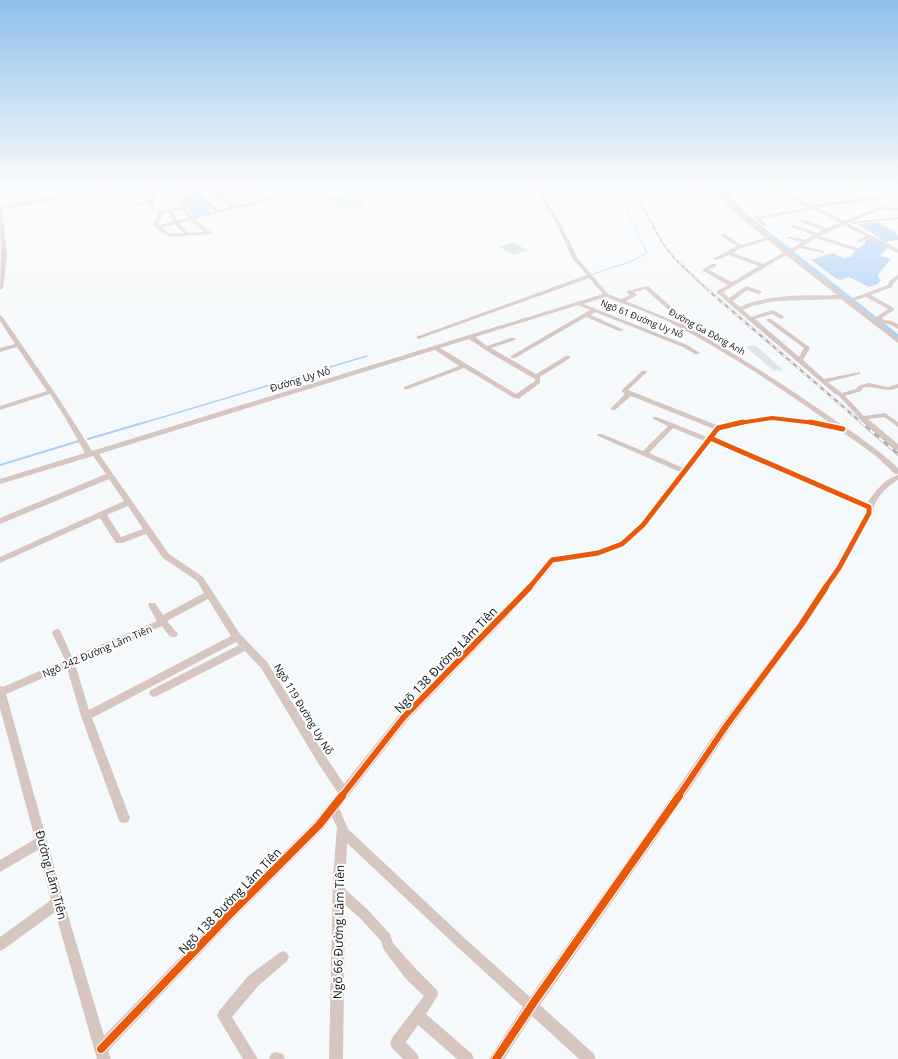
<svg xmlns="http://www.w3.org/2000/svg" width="898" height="1059" font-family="'Open Sans',sans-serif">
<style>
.green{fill:#c5e6cd}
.water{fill:#aad0f5}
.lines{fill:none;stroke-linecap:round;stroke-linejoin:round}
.stream-far2{stroke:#aad0f5;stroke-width:1}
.stream-far1{stroke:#aad0f5;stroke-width:1.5}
.stream{stroke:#aad0f5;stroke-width:2}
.river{fill:#aad0f5;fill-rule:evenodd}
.building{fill:#e1e2ed}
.minor{fill:#d7c5c0;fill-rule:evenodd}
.rail-far2-casing{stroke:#b8b2b0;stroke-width:2}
.rail-far1-casing{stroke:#b8b2b0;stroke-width:2.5}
.rail-casing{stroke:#b8b2b0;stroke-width:3.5}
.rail-far2{stroke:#fff;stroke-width:1;stroke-dasharray:3.5;stroke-linecap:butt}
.rail-far1{stroke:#fff;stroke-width:1.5;stroke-dasharray:4.5;stroke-linecap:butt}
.rail{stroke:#fff;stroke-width:2;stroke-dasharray:6;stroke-linecap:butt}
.cycleway-far3-casing{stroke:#fff;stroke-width:6}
.cycleway-far2-casing{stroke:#fff;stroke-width:8}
.cycleway-far1-casing{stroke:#fff;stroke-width:8}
.cycleway-casing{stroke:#fff;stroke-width:10}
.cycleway-far3{stroke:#e8590c;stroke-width:4}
.cycleway-far2{stroke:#e8590c;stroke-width:5}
.cycleway-far1{stroke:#e8590c;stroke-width:6}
.cycleway{stroke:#e8590c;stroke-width:8}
.labels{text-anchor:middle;stroke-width:4;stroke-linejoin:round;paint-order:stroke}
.far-street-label{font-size:9px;fill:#0c0f12;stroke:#fff}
.street-label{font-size:10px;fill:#0c0f12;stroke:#fff}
.near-street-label{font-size:12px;fill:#0c0f12;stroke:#fff}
</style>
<rect width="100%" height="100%" fill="#f6f9fb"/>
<g class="green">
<path d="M 348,193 L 357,198 L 332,204 L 323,199 Z"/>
<path d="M 358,198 L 367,204 L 342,210 L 333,205 Z"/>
<path d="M 513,243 L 528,250 L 514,255 L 499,247 Z"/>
</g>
<g class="water">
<path d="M 193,193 L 212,212 L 195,216 L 192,215 L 183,197 Z"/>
<path d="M 879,222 L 898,235 L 898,240 L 885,242 L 858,224 Z"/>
<path d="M 869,238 L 888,247 L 880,256 L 891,259 L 879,273 L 878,277 L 881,280 L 878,284 L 869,287 L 849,277 L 841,280 L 837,279 L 811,260 L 832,253 L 844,258 L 850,257 L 857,249 L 865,244 L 865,240 Z"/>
</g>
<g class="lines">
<g class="stream-far2">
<path d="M 640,197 L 723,197"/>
<path d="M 0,206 L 66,193 L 90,186"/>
<path d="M 593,274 L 632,261 L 647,253 L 622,200 L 626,198 L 635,198"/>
</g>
<path class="stream-far1" d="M 143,423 L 367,356"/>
<g class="stream">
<path d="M 88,439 L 146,422"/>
<path d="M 0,465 L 79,441"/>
</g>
<path class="river" d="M 714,186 L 721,186 L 744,212 L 898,334 L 898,341 L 895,340 L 740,214 Z"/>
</g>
<path class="building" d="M 753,345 L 756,346 L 783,370 L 774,371 L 746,347 Z"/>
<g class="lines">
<g class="minor">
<path d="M 109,186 L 120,186 L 2,210 L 7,255 L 3,288 L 0,290 L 1,255 L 0,208 Z"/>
<path d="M 148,186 L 152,186 L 157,200 L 153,202 L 154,209 L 152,210 L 150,209 L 149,203 L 135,205 L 133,204 L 152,199 L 149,190 L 111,196 L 109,195 L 149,188 Z"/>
<path d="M 203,186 L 214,186 L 210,188 L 221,195 L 236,192 L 229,186 L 234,186 L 240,191 L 260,186 L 271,186 L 284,194 L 316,186 L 325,186 L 194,219 L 211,232 L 211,234 L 209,234 L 170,237 L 153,226 L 153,225 L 159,211 L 181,206 L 176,197 L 179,193 ZM 267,187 L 279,196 L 236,206 L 224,197 ZM 206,189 L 231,207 L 219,210 L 196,191 ZM 192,192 L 215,212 L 192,217 L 186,208 L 187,207 L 180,197 L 183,195 ZM 182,209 L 188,218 L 177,221 L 174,211 ZM 169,212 L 173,222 L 158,225 L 163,213 ZM 190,220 L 204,232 L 189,233 L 179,223 ZM 175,224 L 184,233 L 171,234 L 162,228 Z"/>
<path d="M 533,186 L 537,186 L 559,221 L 578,259 L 608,294 L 621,299 L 630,295 L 627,293 L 627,291 L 648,286 L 687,321 L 688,322 L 685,326 C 736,354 785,385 832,418 C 855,434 878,449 898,468 L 898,474 L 895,474 L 876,456 L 841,431 L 807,423 L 772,420 L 746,423 L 720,429 L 714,437 L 867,503 C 875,492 884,479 898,475 L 898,480 C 887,486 873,500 873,513 L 842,570 L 804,627 L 730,729 L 654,842 L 540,1005 L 594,1054 L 596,1059 L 579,1059 L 532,1016 L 504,1059 L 489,1059 L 523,1007 L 452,942 L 347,843 L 345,889 L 368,910 L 390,934 L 393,943 L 416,969 L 437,990 L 438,995 L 426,1014 L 472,1054 L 474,1059 L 457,1059 L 418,1025 L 406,1042 L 417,1054 L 419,1059 L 403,1059 L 392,1048 L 390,1043 L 392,1038 L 424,996 L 406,979 L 384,950 L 381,941 L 360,918 L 345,905 L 343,1059 L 329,1059 L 333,878 L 337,827 L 332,817 L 323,829 L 235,917 L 108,1051 L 111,1059 L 97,1059 L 55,912 L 4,949 L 0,951 L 0,937 L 51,900 L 38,850 L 0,872 L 0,860 L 35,839 L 0,708 L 0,686 L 3,687 L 65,660 L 52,633 L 54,630 L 57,629 L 60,630 L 72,657 L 157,621 L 148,605 L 149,603 L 155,603 L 163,615 L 204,593 L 197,581 L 163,558 L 146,534 L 122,543 L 116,543 L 100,518 L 0,563 L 0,557 L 124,501 L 109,479 L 0,524 L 0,518 L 106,474 L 93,456 L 0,484 L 0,479 L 85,453 L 66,419 L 50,394 L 0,410 L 0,406 L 47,391 L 17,347 L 0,352 L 0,348 L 15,344 L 0,321 L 0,315 L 2,316 L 61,402 L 92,451 L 603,294 L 589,278 L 421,338 L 419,339 L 416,337 L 587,275 L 573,259 L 555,221 ZM 645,289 L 682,322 L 681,324 L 626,301 L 636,296 L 637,295 L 634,292 ZM 606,297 C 628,306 652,313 673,324 C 729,353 782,389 833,425 L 807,419 L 772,416 L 746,419 L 719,426 L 628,390 L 647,372 L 646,371 L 642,371 L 622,390 L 622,392 L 625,394 L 611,408 L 611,410 L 615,410 L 631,396 L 714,429 L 707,437 L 657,417 L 653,417 L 653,419 L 668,426 L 643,451 L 602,434 L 598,434 L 597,435 L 598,436 L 680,472 L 640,523 L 619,542 L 597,550 L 549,558 L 532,580 L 487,628 L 399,715 L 344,784 L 326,757 L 267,662 L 240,634 L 203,577 L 169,554 L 99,454 L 435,350 L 459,366 L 404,387 L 404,389 L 408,389 L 464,368 L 514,398 L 520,399 L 521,397 L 540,383 L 540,377 L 570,358 L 570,356 L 566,356 L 536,374 L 491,348 L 515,340 L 515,338 L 511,338 L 487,346 L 475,337 L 578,305 L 590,310 L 511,356 L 511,358 L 515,358 L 586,317 L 619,331 L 624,330 L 591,315 L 595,312 L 683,347 L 695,354 L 699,354 L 700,353 L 687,345 L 583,304 ZM 469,339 L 490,353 L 535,379 L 535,381 L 516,394 L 440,348 ZM 673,428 L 704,441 L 683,468 L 649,453 ZM 711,441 L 865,508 L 865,513 L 836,566 L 798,623 L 722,723 L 646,834 L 530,997 L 460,934 L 348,829 L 339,808 L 407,721 L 493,632 L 538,584 L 555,563 L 598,556 L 625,546 L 646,527 ZM 128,506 L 143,529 L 121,537 L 107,515 ZM 208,599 L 231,636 L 89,710 L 75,664 L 162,626 C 166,631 169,639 176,637 L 178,634 L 167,621 ZM 236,642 L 239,645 L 151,690 L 149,693 L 151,696 L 154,697 L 157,696 L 245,651 L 261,668 L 318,763 L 338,793 L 315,821 L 227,909 L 104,1036 L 64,902 L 6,694 L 67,668 L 81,716 L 118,818 L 120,822 L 124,823 L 128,822 L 130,818 L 92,718 Z"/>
<path d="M 702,186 L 711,186 L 670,196 L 668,195 Z"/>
<path d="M 770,186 L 776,186 L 796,197 L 812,195 L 797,186 L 803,186 L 817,194 L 837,192 L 829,186 L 835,186 L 842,191 L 885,186 L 883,188 L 898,194 L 898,196 L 879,200 L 877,200 L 877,198 L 892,195 L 878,189 L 800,199 L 813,205 L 877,196 L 877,198 L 859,202 L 816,207 L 844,221 L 881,207 L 898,208 L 898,210 L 882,209 L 851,222 L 898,217 L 898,219 L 851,224 L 849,222 L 847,223 L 898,249 L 898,253 L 869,238 L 861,242 L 857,242 L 857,240 L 866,236 L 843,225 L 820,236 L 857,248 L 857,250 L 853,250 L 816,238 L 803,246 L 824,251 L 824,253 L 799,248 L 790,253 L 898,338 L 898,343 L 841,299 L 775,301 L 752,306 L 743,310 L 751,317 L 773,310 L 783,316 L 784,317 L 781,319 L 772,314 L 755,319 L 799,357 L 804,348 L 767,321 L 767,319 L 771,319 L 809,347 L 810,348 L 803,360 L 824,379 L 860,372 L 860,374 L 828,382 L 842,393 L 856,389 L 858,386 L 869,383 L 888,387 L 898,384 L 898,388 C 886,393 877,386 865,387 L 863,388 L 861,391 L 845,396 L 864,416 L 885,413 L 898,422 L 898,427 L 884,417 L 868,419 L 898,444 L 898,450 L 895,450 L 860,419 L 839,396 L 835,394 L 717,293 L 717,291 L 728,285 L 702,270 L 712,264 L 716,264 L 716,266 L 709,270 L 732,282 L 759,266 L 729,255 L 717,260 L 712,259 L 737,246 L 721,236 L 721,234 L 725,234 L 741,245 L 765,238 L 730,208 L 721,198 L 721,196 L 725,196 L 734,206 L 787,251 L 802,242 L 787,238 L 787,236 L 805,240 L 814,235 L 791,227 L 791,225 L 795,225 L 817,233 L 823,230 L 801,222 L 801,220 L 805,220 L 826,228 L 840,223 L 814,209 L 761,219 L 767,225 L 763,226 L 755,219 L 755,217 L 808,208 L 785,194 L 756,201 L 754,200 L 782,193 L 779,191 L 737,195 L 735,194 L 737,193 L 775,189 ZM 768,240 L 783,253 L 763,264 L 733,253 L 739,249 ZM 786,255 L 837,295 C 805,296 770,293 740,307 L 733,301 L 747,290 L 759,294 L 762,292 L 761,291 L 746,286 L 729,298 L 723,292 Z"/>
<path d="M 898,275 L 898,279 L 894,283 L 892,287 L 871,295 L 894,308 L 894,310 L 882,318 L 884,320 L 892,321 L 898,324 L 898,329 L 889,324 L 881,323 L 875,318 L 888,309 L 866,297 L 853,301 L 850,299 L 888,285 L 889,281 Z"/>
<path d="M 283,951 L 287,953 L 289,957 L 287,961 L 258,986 L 232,1017 L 258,1059 L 243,1059 L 217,1016 L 219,1011 L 248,976 L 279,953 Z"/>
<path d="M 276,1052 L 283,1054 L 285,1059 L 269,1059 L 271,1054 Z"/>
</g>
<g class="rail-far2-casing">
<path id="rail-far2" d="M 631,186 L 662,242 L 674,258 L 709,291"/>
</g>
<g class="rail-far1-casing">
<path id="rail-far1" d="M 708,290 L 862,423"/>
</g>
<g class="rail-casing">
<path id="rail" d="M 861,422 L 898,454"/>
</g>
<use href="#rail-far2" class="rail-far2"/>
<use href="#rail-far1" class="rail-far1"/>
<use href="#rail" class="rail"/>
<g class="cycleway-far3-casing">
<path id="cycleway-far3" d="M 739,423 L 772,418 L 815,423"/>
</g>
<g class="cycleway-far2-casing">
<g id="cycleway-far2">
<path d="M 810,422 L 843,429"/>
<path d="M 710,438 L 869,507 L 869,513 L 839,568 L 825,588"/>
<path d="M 529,588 L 552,560 L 598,553 L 622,544 L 643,525 L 718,428 L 743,422"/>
</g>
</g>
<g class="cycleway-far1-casing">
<g id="cycleway-far1">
<path d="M 341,797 L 403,718 L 530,587"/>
<path d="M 678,797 L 726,726 L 801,625 L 826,587"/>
</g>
</g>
<g class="cycleway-casing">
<g id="cycleway">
<path d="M 101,1049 L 231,913 L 319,825 L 342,796"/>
<path d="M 496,1059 L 534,1002 L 679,796"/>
</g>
</g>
<use href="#cycleway-far3" class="cycleway-far3"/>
<use href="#cycleway-far2" class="cycleway-far2"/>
<use href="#cycleway-far1" class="cycleway-far1"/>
<use href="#cycleway" class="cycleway"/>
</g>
<linearGradient id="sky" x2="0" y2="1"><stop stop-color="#8fbfed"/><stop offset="0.56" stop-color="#fbfcfd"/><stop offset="1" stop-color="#fbfcfd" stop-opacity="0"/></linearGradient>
<rect width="898" height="335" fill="url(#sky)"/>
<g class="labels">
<g class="far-street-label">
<text transform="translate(642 319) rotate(22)" y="3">Ngõ 61 Đường Uy Nỗ</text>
<text transform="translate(707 332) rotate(29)" y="3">Đường Ga Đông Anh</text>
</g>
<g class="street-label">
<text transform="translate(300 379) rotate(-17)" y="4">Đường Uy Nỗ</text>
<text transform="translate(97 651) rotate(-23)" y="4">Ngõ 242 Đường Lâm Tiên</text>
<text transform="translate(304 709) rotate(59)" y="4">Ngõ 119 Đường Uy Nỗ</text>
</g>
<g class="near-street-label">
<text transform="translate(446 660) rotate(-46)" y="4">Ngõ 138 Đường Lâm Tiên</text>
<text transform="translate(51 875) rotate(75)" y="4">Đường Lâm Tiên</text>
<text transform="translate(230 901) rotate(-46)" y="4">Ngõ 138 Đường Lâm Tiên</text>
<text transform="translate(339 932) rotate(-89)" y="4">Ngõ 66 Đường Lâm Tiên</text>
</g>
</g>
</svg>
